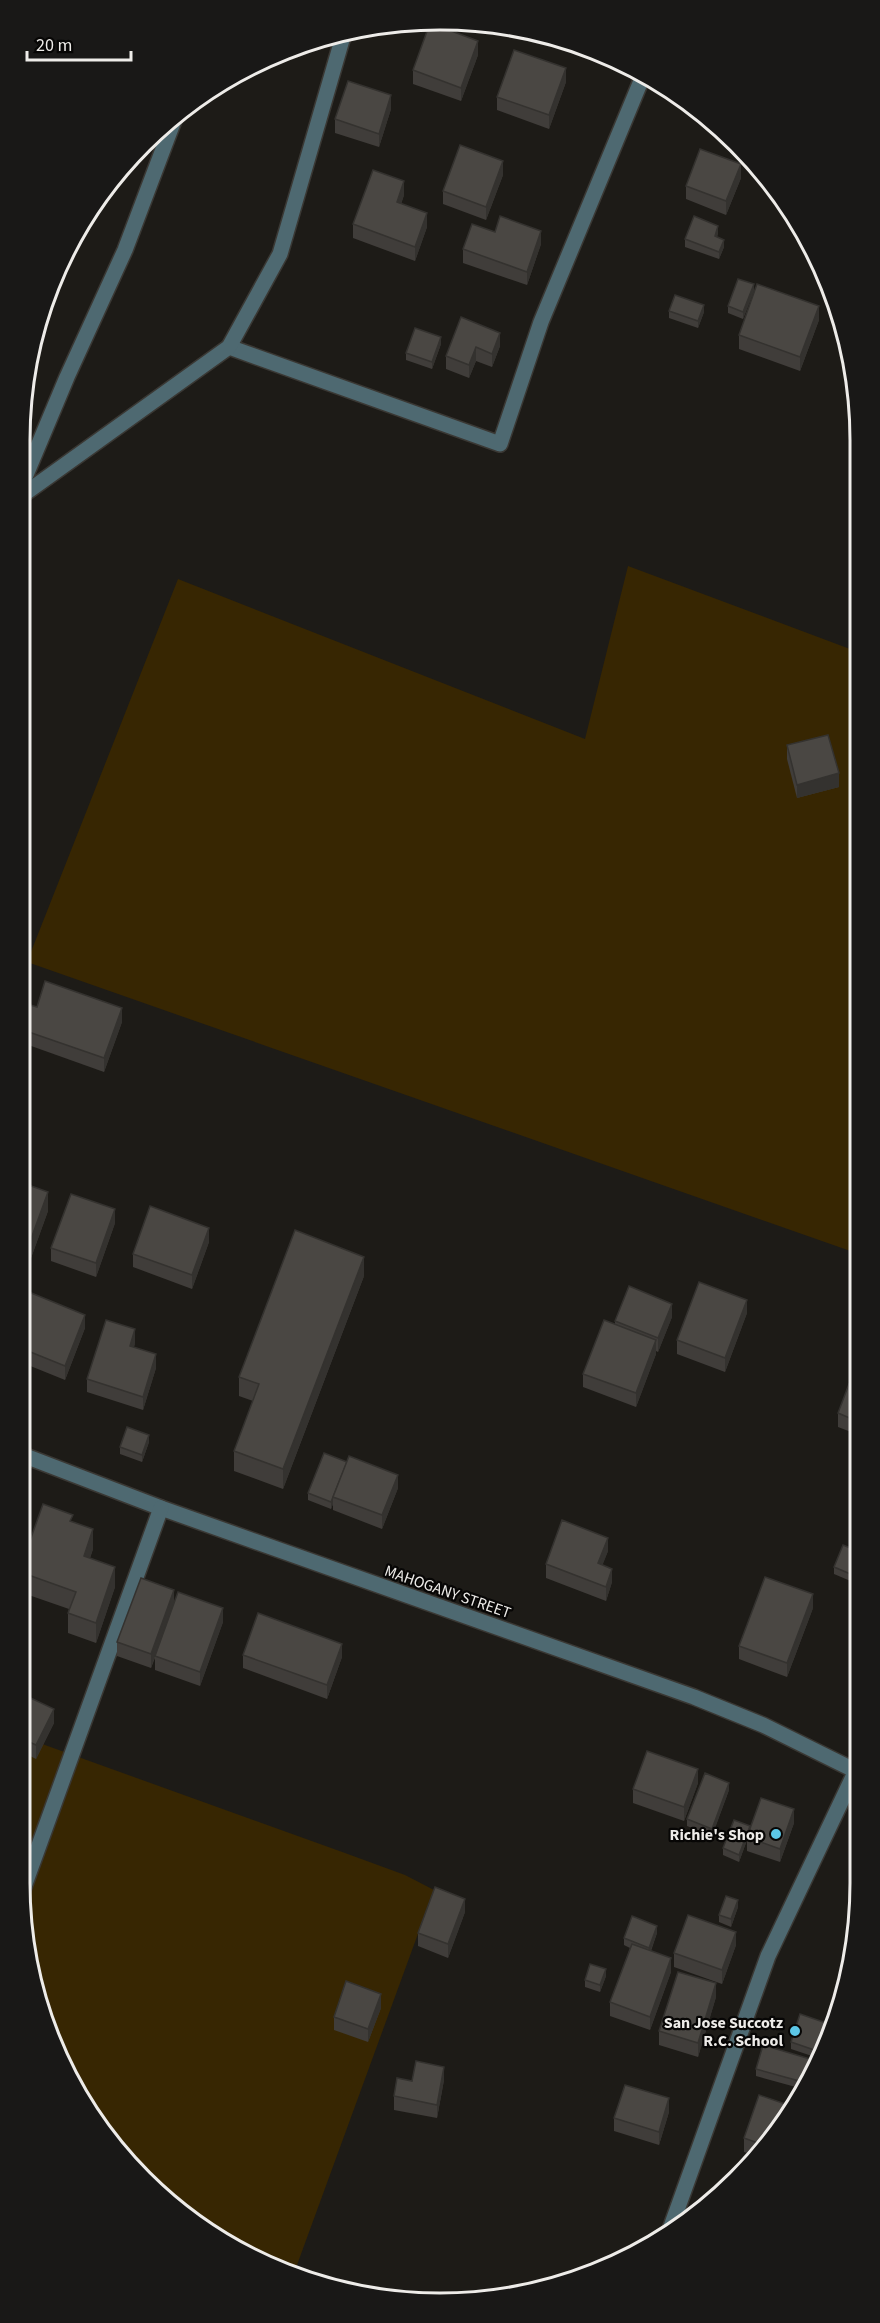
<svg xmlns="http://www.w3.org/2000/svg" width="880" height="2323" font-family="'Source Sans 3',sans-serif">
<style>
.green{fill:#372602}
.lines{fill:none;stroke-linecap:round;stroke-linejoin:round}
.street-casing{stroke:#3a3834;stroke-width:18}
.street{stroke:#4e6971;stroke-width:15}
.wall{fill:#403d3a}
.shaded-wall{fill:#34322f}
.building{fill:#4a4743;stroke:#34322f;stroke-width:1.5}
.poi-dot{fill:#5cc7e7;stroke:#070605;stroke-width:2}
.labels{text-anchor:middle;stroke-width:4.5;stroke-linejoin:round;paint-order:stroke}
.street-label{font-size:16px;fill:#eeece9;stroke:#070605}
.poi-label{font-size:16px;font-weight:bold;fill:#eeece9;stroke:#070605;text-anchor:end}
.rim{fill:none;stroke:#eeece9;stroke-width:3}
</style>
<rect width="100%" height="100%" fill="#1d1b17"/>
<g class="green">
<path d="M 628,566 L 858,652 L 859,1254 L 27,962 L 178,579 L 585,739 Z"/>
<path d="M 20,1736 L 345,1853 L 405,1875 L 434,1890 L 293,2276 L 230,2247 L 124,2160 L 76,2093 L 42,2018 L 20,1883 Z"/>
</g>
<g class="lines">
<g class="street-casing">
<g id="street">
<path d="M 229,347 L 500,444 L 541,322 L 643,76"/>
<path d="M 20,489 L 67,377 L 125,250 L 176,115"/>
<path d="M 20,497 L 229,347 L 280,254 L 344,33"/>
<path d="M 20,1454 L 161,1508 L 694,1697 L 763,1725 L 860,1773"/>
<path d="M 21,1895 L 161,1508"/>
<path d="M 668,2235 L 768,1956 L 860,1762"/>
</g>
</g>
<use href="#street" class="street"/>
</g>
<g class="wall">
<path d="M 478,55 L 461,101 L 413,84 L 413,70 Z"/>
<path d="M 566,82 L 549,129 L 497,110 L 497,97 Z"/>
<path d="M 391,109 L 379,147 L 335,133 L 335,119 Z"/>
<path d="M 503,175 L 486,220 L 443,204 L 443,191 Z"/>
<path d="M 741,178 L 726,215 L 686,199 L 686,186 Z"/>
<path d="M 404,195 L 401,204 L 427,227 L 415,261 L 353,238 L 353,224 Z"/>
<path d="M 495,232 L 541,244 L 527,285 L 463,263 L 463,249 Z"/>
<path d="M 718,233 L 717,237 L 724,247 L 719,259 L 685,247 L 685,239 Z"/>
<path d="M 812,247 L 817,254 L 822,268 L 811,264 L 811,251 Z"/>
<path d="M 754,291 L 743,319 L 728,313 L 728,306 Z"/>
<path d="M 669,311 L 704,312 L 698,328 L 669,318 Z"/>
<path d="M 461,317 L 500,346 L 492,367 L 476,361 L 469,378 L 446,369 L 446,356 Z"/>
<path d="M 819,320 L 800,371 L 739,349 L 739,335 Z"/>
<path d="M 441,344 L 432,369 L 406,360 L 406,353 Z"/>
<path d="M 787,745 L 839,787 L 797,798 L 787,759 Z"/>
<path d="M 37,1007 L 122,1022 L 104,1072 L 20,1042 L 20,1027 Z"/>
<path d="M 20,1182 L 48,1211 L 31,1258 L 20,1254 Z"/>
<path d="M 115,1223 L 96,1277 L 51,1261 L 51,1248 Z"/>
<path d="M 209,1242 L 192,1289 L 133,1267 L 133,1254 Z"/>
<path d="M 364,1276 L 283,1489 L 234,1471 L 234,1451 L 253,1401 L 239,1396 L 239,1377 Z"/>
<path d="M 20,1301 L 85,1328 L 65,1380 L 23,1363 L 23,1348 L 20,1347 Z"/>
<path d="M 747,1313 L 725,1372 L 677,1354 L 677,1340 Z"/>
<path d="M 672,1317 L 658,1352 L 656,1351 L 656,1354 L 636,1407 L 583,1387 L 583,1374 L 615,1324 L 615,1321 Z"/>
<path d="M 135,1343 L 134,1347 L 156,1368 L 143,1410 L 87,1392 L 87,1379 Z"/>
<path d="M 859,1388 L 859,1435 L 838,1427 L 838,1413 Z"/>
<path d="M 149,1442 L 142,1462 L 120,1454 L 120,1447 Z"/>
<path d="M 398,1488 L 382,1529 L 333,1510 L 333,1504 L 331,1509 L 308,1500 L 308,1493 Z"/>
<path d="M 73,1522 L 93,1549 L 90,1558 L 115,1587 L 96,1643 L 68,1633 L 68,1613 L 69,1609 L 20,1592 L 20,1569 Z"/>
<path d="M 608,1551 L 602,1565 L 612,1582 L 606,1601 L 546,1578 L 546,1564 Z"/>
<path d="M 860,1552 L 860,1585 L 834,1574 L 834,1567 Z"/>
<path d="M 174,1602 L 223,1622 L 200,1686 L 155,1670 L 155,1658 L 151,1668 L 117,1656 L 117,1642 Z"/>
<path d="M 813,1608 L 787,1677 L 739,1659 L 739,1646 Z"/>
<path d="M 243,1655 L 342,1657 L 327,1699 L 243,1668 Z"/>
<path d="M 20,1693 L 54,1723 L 36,1759 L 20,1751 Z"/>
<path d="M 698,1783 L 684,1821 L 633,1803 L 633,1789 Z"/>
<path d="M 729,1790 L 712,1836 L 687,1826 L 687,1819 Z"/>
<path d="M 794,1823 L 780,1862 L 747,1851 L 747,1840 L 739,1862 L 723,1855 L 723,1848 L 750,1828 Z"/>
<path d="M 738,1907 L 731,1927 L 719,1922 L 719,1915 Z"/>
<path d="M 465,1912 L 448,1958 L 418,1946 L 418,1933 Z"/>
<path d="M 657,1933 L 651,1951 L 671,1972 L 650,2030 L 610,2016 L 610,2002 L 630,1948 L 624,1945 L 624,1938 Z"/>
<path d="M 736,1945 L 722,1984 L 674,1967 L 674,1953 Z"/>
<path d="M 606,1976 L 600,1992 L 585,1987 L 585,1980 Z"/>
<path d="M 716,1997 L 698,2057 L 659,2045 L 659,2031 Z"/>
<path d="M 381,2008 L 368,2042 L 334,2030 L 334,2017 Z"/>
<path d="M 832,2029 L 821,2059 L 791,2049 L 791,2042 Z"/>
<path d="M 810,2066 L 803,2089 L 756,2076 L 756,2069 Z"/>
<path d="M 444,2080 L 437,2118 L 394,2110 L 394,2096 L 412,2081 Z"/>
<path d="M 669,2112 L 659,2145 L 614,2131 L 614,2118 Z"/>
<path d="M 744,2138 L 774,2139 L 756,2156 L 744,2152 Z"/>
</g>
<g class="shaded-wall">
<path d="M 478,41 L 478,55 L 461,101 L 461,88 Z"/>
<path d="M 566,68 L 566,82 L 549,129 L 549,115 Z"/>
<path d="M 391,95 L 391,109 L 379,147 L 379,134 Z"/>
<path d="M 503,161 L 503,175 L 486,220 L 486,207 Z"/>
<path d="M 741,164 L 741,178 L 726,215 L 726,201 Z"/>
<path d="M 404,181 L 404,195 L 397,216 L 397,202 Z"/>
<path d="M 427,213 L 427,227 L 415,261 L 415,247 Z"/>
<path d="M 718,226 L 718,233 L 715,243 L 715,236 Z"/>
<path d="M 541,231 L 541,244 L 527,285 L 527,272 Z"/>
<path d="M 724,240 L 724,247 L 719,259 L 719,252 Z"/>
<path d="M 754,284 L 754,291 L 743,319 L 743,312 Z"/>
<path d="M 704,305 L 704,312 L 698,328 L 698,321 Z"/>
<path d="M 819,306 L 819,320 L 800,371 L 800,357 Z"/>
<path d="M 500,333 L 500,346 L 492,367 L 492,354 Z"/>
<path d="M 441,337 L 441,344 L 432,369 L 432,362 Z"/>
<path d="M 476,347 L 476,361 L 469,378 L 469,365 Z"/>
<path d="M 839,773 L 839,787 L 797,798 L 797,785 Z"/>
<path d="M 122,1008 L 122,1022 L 104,1072 L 104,1058 Z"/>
<path d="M 48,1192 L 48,1211 L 31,1258 L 31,1239 Z"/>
<path d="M 115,1209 L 115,1223 L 96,1277 L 96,1263 Z"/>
<path d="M 209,1228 L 209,1242 L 192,1289 L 192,1275 Z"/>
<path d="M 364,1257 L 364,1276 L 283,1489 L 283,1469 Z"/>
<path d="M 747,1300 L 747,1313 L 725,1372 L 725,1358 Z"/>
<path d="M 672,1304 L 672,1317 L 658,1352 L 658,1338 Z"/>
<path d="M 85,1315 L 85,1328 L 65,1380 L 65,1366 Z"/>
<path d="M 135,1329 L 135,1343 L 130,1359 L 130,1346 Z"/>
<path d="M 656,1340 L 656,1354 L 636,1407 L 636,1393 Z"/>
<path d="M 156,1354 L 156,1368 L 143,1410 L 143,1397 Z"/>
<path d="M 149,1435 L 149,1442 L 142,1462 L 142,1455 Z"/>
<path d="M 398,1475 L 398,1488 L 382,1529 L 382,1515 Z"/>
<path d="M 333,1497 L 333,1504 L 331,1509 L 331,1502 Z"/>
<path d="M 93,1529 L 93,1549 L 84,1576 L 84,1556 Z"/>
<path d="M 608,1538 L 608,1551 L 598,1577 L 598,1563 Z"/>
<path d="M 115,1567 L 115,1587 L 96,1643 L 96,1623 Z"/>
<path d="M 612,1569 L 612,1582 L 606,1601 L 606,1587 Z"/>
<path d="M 174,1590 L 174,1604 L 155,1656 L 151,1668 L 151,1654 Z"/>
<path d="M 813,1594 L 813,1608 L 787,1677 L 787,1663 Z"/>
<path d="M 223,1608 L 223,1622 L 200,1686 L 200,1672 Z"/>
<path d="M 342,1644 L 342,1657 L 327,1699 L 327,1685 Z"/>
<path d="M 54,1709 L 54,1723 L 36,1759 L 36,1745 Z"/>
<path d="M 698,1769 L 698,1783 L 684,1821 L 684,1807 Z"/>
<path d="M 729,1783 L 729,1790 L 712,1836 L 712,1829 Z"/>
<path d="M 794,1809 L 794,1823 L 780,1862 L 780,1849 Z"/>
<path d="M 750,1826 L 750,1833 L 747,1837 L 747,1840 L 739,1862 L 739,1855 Z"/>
<path d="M 465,1899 L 465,1912 L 448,1958 L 448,1944 Z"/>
<path d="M 738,1900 L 738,1907 L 731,1927 L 731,1919 Z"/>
<path d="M 657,1926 L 657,1933 L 649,1955 L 649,1948 Z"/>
<path d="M 736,1932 L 736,1945 L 722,1984 L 722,1970 Z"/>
<path d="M 671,1958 L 671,1972 L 650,2030 L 650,2017 Z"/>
<path d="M 606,1969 L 606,1976 L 600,1992 L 600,1985 Z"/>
<path d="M 716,1983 L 716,1997 L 698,2057 L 698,2043 Z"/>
<path d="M 381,1994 L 381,2008 L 368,2042 L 368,2029 Z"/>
<path d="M 810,2059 L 810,2066 L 803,2089 L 803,2082 Z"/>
<path d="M 444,2067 L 444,2080 L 437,2118 L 437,2105 Z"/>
<path d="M 669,2098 L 669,2112 L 659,2145 L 659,2132 Z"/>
</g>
<g class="building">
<path d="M 430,23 L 478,41 L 461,88 L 413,70 Z"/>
<path d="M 514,50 L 566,68 L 549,115 L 497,97 Z"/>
<path d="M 348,81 L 391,95 L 379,134 L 335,119 Z"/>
<path d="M 460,145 L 503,161 L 486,207 L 443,191 Z"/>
<path d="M 700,149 L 741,164 L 726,201 L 686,186 Z"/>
<path d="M 373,170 L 404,181 L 397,202 L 427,213 L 415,247 L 353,224 Z"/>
<path d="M 500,216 L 541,231 L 527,272 L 463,249 L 472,224 L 495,232 Z"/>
<path d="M 694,216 L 718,226 L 715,236 L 724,240 L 719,252 L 685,239 Z"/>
<path d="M 738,279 L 754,284 L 743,312 L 728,306 Z"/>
<path d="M 757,284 L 819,306 L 800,357 L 739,335 Z"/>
<path d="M 675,295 L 704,305 L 698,321 L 669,311 Z"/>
<path d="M 461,317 L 500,333 L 492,354 L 476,347 L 469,365 L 446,356 Z"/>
<path d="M 415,328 L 441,337 L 432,362 L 406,353 Z"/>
<path d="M 828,735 L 839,773 L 797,785 L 787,745 Z"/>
<path d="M 45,981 L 122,1008 L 104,1058 L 20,1029 L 27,1004 L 37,1007 Z"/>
<path d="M 20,1182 L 48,1192 L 31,1239 L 20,1235 Z"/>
<path d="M 71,1194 L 115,1209 L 96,1263 L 51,1248 Z"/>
<path d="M 150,1206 L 209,1228 L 192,1275 L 133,1254 Z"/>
<path d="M 295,1230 L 364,1257 L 283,1469 L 234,1451 L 259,1384 L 239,1377 Z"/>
<path d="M 699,1282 L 747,1300 L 725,1358 L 677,1340 Z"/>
<path d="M 629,1286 L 672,1304 L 658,1338 L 615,1321 Z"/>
<path d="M 24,1290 L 85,1315 L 65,1366 L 23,1349 L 27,1336 L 20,1333 L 20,1301 Z"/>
<path d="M 106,1320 L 135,1329 L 130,1346 L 156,1354 L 143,1397 L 87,1379 Z"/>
<path d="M 604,1320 L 656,1340 L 636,1393 L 583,1374 Z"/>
<path d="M 849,1384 L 859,1388 L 859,1422 L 838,1413 Z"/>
<path d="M 127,1427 L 149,1435 L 142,1455 L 120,1447 Z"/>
<path d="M 324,1453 L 347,1462 L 331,1502 L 308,1493 Z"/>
<path d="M 349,1456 L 398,1475 L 382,1515 L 333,1497 Z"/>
<path d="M 43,1504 L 73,1515 L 70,1521 L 93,1529 L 84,1556 L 115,1567 L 96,1623 L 68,1613 L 76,1592 L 20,1572 L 20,1569 Z"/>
<path d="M 562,1520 L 608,1538 L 598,1563 L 612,1569 L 606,1587 L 546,1564 Z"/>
<path d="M 843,1545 L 860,1552 L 860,1578 L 834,1567 Z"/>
<path d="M 765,1577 L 813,1594 L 787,1663 L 739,1646 Z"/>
<path d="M 141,1578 L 174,1590 L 151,1654 L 117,1642 Z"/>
<path d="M 178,1592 L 223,1608 L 200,1672 L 155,1656 Z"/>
<path d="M 258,1613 L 342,1644 L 327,1685 L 243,1655 Z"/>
<path d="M 20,1693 L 54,1709 L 36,1745 L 20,1738 Z"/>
<path d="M 647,1751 L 698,1769 L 684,1807 L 633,1789 Z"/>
<path d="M 705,1773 L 729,1783 L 712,1829 L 687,1819 Z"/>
<path d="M 761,1798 L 794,1809 L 780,1849 L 747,1837 Z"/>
<path d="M 734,1820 L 750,1826 L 739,1855 L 723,1848 Z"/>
<path d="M 435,1887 L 465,1899 L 448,1944 L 418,1933 Z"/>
<path d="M 726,1896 L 738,1900 L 731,1919 L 719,1915 Z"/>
<path d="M 688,1915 L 736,1932 L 722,1970 L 674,1953 Z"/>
<path d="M 632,1916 L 657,1926 L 649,1948 L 624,1938 Z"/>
<path d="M 632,1944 L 671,1958 L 650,2017 L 610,2002 Z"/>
<path d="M 590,1964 L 606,1969 L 600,1985 L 585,1980 Z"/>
<path d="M 678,1972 L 716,1983 L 698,2043 L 659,2031 Z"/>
<path d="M 346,1981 L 381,1994 L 368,2029 L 334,2017 Z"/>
<path d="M 800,2014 L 832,2025 L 823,2053 L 791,2042 Z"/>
<path d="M 763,2045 L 810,2059 L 803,2082 L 756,2069 Z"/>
<path d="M 416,2061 L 444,2067 L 437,2105 L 394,2096 L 397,2078 L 412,2081 Z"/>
<path d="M 625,2085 L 669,2098 L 659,2132 L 614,2118 Z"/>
<path d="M 759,2095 L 794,2107 L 774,2139 L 766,2146 L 744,2138 Z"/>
</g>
<g class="poi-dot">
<circle cx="776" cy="1834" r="6"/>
<circle cx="795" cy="2031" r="6"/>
</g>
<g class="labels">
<g class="street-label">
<text transform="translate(448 1591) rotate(19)" y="6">MAHOGANY STREET</text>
</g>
<g class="poi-label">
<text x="764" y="1840">Richie's Shop</text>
<text x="783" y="2028">San Jose Succotz<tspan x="783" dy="18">R.C. School</tspan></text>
</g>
</g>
<path d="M0 0H880V2323H0ZM440 30H440A410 410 0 0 1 850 440V1883A410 410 0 0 1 440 2293H440A410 410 0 0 1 30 1883V440A410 410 0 0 1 440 30Z" fill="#191817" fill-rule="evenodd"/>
<path class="rim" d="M440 30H440A410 410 0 0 1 850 440V1883A410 410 0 0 1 440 2293H440A410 410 0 0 1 30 1883V440A410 410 0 0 1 440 30Z"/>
<path d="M27 51v9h104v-9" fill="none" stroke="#eeece9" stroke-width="3"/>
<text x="36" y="51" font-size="18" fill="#eeece9" stroke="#070605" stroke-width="4.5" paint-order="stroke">20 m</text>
</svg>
